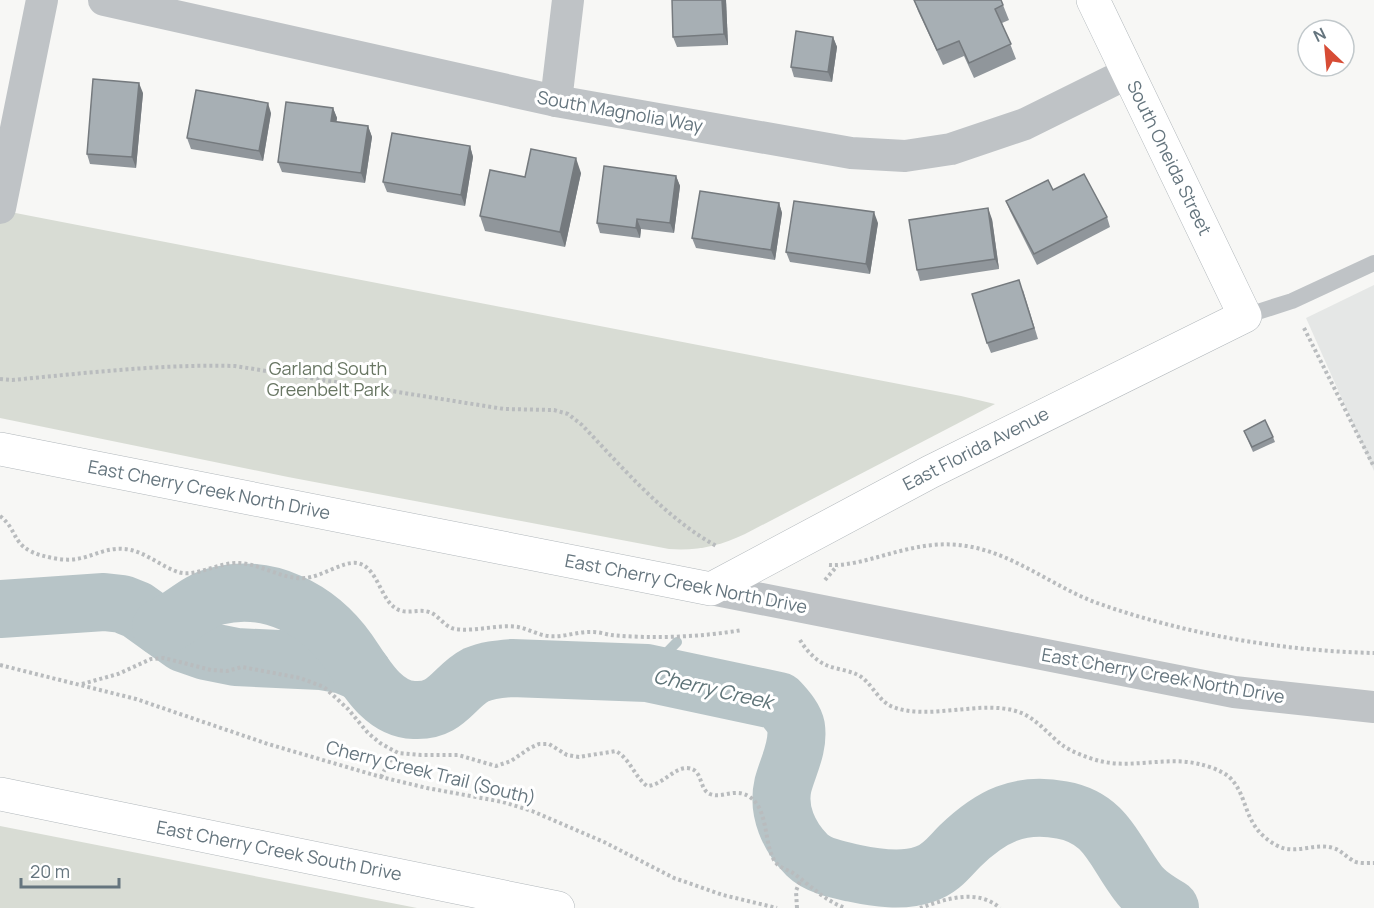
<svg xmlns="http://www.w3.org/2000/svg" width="1374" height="908" font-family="Manrope,sans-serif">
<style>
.built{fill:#e5e7e6}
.green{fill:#d8dcd4}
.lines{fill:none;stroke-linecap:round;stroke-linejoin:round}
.stream{stroke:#b7c4c7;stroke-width:10}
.river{stroke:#b7c4c7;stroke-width:58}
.secondary-casing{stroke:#b1b7bb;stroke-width:34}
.path{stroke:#b9bcbe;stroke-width:4;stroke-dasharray:3 3;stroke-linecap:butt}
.lane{stroke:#bfc3c6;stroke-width:16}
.street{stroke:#bfc3c6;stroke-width:32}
.secondary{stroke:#fff;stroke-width:33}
.wall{fill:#90969b}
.shaded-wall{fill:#757a7e}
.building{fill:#a7afb4;stroke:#757a7e;stroke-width:1.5}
.labels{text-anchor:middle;stroke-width:6;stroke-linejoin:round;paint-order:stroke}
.street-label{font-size:18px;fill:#65757e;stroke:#fff}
.park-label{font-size:18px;fill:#687663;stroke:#fff}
.water-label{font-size:20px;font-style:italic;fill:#5f7478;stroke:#fff}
</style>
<rect width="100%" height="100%" fill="#f7f7f5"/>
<path class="built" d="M 1374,285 L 1374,471 L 1306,318 Z"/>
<g class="green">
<path d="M 0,210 L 961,396 L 995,404 L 745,534 C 720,546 697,551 669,549 L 288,477 L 0,418 Z"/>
<path d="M 0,826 L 417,908 L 0,908 Z"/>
</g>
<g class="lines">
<path class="stream" d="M 647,673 L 677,642"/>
<g class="river">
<path d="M 0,609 L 104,602 L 122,604 L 137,610 L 183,643 L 206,651 L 236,657 L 321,661 L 344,665 L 363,673"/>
<path d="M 161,627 C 181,619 196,601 217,596 C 269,583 318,609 348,651 C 364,674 382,709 414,710 C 447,712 453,687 476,675 C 487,670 500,669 512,668 L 647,673 L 779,701 C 785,708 794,717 796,727 C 799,747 788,766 783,785 C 777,811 789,837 807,855 C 818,866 839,870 853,873 C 876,878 903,882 925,874 C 941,869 949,857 960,846 C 991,816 1019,802 1062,810 C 1107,818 1114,852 1138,883 C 1146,894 1158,901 1170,908"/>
</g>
<g class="secondary-casing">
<g id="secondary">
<path d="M 0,449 L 711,589 L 930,472 L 1245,316 L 1093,0"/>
<path d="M 0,794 L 558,908"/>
</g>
</g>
<g class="path">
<path d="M 1304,328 L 1374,467"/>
<path d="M 0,379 L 12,380 C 87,373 160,364 235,366 L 504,409 L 554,410 L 568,414 L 582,425 C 623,468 665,518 718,547"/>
<path d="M 0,516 C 19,531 11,546 40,555 C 51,558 64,561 76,559 C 92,557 107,547 124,549 C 143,550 160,566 178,572 C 195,578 218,562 239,563 C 261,564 283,580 305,578 C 321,577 343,561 357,563 C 380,567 380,606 402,611 C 411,613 420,609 429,612 C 439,615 444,627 455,629 C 476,632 498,624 518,627 C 529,629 538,635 548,636 C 563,638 578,631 593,632 C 599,632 605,634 611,635 C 652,639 702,637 742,630"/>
<path d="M 829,565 C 845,566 863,561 878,557 C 910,548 939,540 972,547 C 1017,556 1054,587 1097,603 C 1185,634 1281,651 1374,653"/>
<path d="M 825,580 L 837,566"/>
<path d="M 800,640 C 806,650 815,660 826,665 C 835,669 847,670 856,674 C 871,680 877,701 893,707 C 929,721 982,699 1019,712 C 1036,718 1048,734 1062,745 C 1072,752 1088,758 1100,761 C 1132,769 1166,756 1199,764 C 1208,766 1220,770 1228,776 C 1250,795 1241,826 1276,845 C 1295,856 1314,842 1333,848 C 1341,850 1345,856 1352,860 C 1357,864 1367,863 1374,863"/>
<path d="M 0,665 L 136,699 L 268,744 L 381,777 L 427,788 L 503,802 L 532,811 L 604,842 L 674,878 L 723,895 L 777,908"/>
<path d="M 82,684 L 118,674 L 151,659 L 164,658 L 211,670 L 227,671 L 242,667 L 300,678 L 324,687 L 348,709 L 368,733 L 380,743 L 398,753 L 421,755 L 458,755 L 496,766 L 511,761 L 530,748 L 539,744 L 549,744 L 567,755 L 579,757 L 616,751 C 631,760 634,776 647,786 C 663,785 673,768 687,768 C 704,769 698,789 710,794 C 723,799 735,787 750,797 C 770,811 763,849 777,864 C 781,868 788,870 793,873 C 810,885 826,902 846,908"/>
<path d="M 381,777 L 388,763 L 398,753"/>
<path d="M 797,908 L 796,891 L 800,881"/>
<path d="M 920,908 C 946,899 977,888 1000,908"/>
</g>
<path class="lane" d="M 1245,316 L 1292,301 L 1374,263"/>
<g class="street">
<path d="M 104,0 L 556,101 L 851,153 L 905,156 L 951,149 L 1025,124 L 1128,73"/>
<path d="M 556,101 L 568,0"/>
<path d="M 0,208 L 42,0"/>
<path d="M 711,589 L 1234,692 L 1374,707"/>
</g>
<use href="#secondary" class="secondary"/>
</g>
<g class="wall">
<path d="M 672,0 L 726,0 L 728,45 L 677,47 L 673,37 Z"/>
<path d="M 914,0 L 1003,5 L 1009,20 L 1002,23 L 1016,59 L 974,78 L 964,56 L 943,65 L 918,11 Z"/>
<path d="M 833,37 L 837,47 L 832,82 L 794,77 L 791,67 Z"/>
<path d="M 143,93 L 136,168 L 90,164 L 87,154 Z"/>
<path d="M 333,108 L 337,118 L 336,122 L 368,126 L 372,137 L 365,183 L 282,172 L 278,162 Z"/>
<path d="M 271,113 L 263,161 L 191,149 L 187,138 Z"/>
<path d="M 470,146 L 473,157 L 465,206 L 387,192 L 383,182 Z"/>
<path d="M 581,173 L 565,247 L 485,231 L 480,216 L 525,177 Z"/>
<path d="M 676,176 L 680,186 L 674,233 L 641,229 L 640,238 L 600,233 L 597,223 Z"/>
<path d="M 1053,190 L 1107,217 L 1110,227 L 1037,265 L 1010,211 L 1006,201 Z"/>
<path d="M 779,203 L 782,213 L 775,260 L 696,248 L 692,238 Z"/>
<path d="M 992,219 L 999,269 L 920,281 L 917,270 Z"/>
<path d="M 878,223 L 870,274 L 790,262 L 786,252 Z"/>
<path d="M 1023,290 L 1038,339 L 991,353 L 987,343 Z"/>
<path d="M 1246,436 L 1273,437 L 1275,442 L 1253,452 Z"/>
</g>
<g class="shaded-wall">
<path d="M 722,0 L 726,0 L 728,45 L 724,34 Z"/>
<path d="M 833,37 L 837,47 L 832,82 L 828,72 Z"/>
<path d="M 139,83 L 143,93 L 136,168 L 132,157 Z"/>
<path d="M 268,103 L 271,113 L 263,161 L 259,151 Z"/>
<path d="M 333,108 L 337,118 L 335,132 L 331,121 Z"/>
<path d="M 368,126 L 372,137 L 365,183 L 361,173 Z"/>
<path d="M 470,146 L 473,157 L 465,206 L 461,195 Z"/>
<path d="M 576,158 L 581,173 L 565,247 L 560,232 Z"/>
<path d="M 676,176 L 680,186 L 674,233 L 670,223 Z"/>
<path d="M 779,203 L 782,213 L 775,260 L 771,250 Z"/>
<path d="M 988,208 L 992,219 L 999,269 L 995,259 Z"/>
<path d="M 874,212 L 878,223 L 870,274 L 866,264 Z"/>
<path d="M 637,219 L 641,229 L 640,238 L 636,228 Z"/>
</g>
<g class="building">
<path d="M 672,0 L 722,0 L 724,34 L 673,37 Z"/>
<path d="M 914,0 L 1001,0 L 1003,5 L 995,9 L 1011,44 L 969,63 L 959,41 L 937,50 Z"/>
<path d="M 796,31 L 833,37 L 828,72 L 791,67 Z"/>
<path d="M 93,79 L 139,83 L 132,157 L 87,154 Z"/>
<path d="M 196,90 L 268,103 L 259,151 L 187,138 Z"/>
<path d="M 286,102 L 333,108 L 331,121 L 368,126 L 361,173 L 278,162 Z"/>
<path d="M 392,133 L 470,146 L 461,195 L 383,182 Z"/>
<path d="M 531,149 L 576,158 L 560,232 L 480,216 L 490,170 L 525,177 Z"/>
<path d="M 604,166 L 676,176 L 670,223 L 637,219 L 636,228 L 597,223 Z"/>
<path d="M 1084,174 L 1107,217 L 1034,254 L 1006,201 L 1048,180 L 1053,190 Z"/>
<path d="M 700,191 L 779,203 L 771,250 L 692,238 Z"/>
<path d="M 794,201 L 874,212 L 866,264 L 786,252 Z"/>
<path d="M 988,208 L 995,259 L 917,270 L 909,220 Z"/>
<path d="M 1019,280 L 1034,328 L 987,343 L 972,294 Z"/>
<path d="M 1265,420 L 1273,437 L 1252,447 L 1244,431 Z"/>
</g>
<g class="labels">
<g class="street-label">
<text transform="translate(620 112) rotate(10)" y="6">South Magnolia Way</text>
<text transform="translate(1169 158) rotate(64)" y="6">South Oneida Street</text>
<text transform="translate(976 449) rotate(-27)" y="6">East Florida Avenue</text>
<text transform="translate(209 490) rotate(11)" y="6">East Cherry Creek North Drive</text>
<text transform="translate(686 584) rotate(11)" y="6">East Cherry Creek North Drive</text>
<text transform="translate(1163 676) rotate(10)" y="6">East Cherry Creek North Drive</text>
<text transform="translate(431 773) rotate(14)" y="6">Cherry Creek Trail (South)</text>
<text transform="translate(279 851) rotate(11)" y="6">East Cherry Creek South Drive</text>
</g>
<g class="park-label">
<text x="328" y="375">Garland South<tspan x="328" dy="21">Greenbelt Park</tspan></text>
</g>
<g class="water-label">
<text transform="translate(713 689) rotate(13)" y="7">Cherry Creek</text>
</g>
</g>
<g transform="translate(1326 48) rotate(334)"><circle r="28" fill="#ffffff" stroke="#c1c8cb" stroke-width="1.5"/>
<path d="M0-4.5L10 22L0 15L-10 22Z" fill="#d74c35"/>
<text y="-9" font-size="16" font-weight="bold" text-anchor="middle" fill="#65757e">N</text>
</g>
<path d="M21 878v9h98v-9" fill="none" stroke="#65757e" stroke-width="3"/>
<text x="30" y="878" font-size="18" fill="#65757e" stroke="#ffffff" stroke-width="4.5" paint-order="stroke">20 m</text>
</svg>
